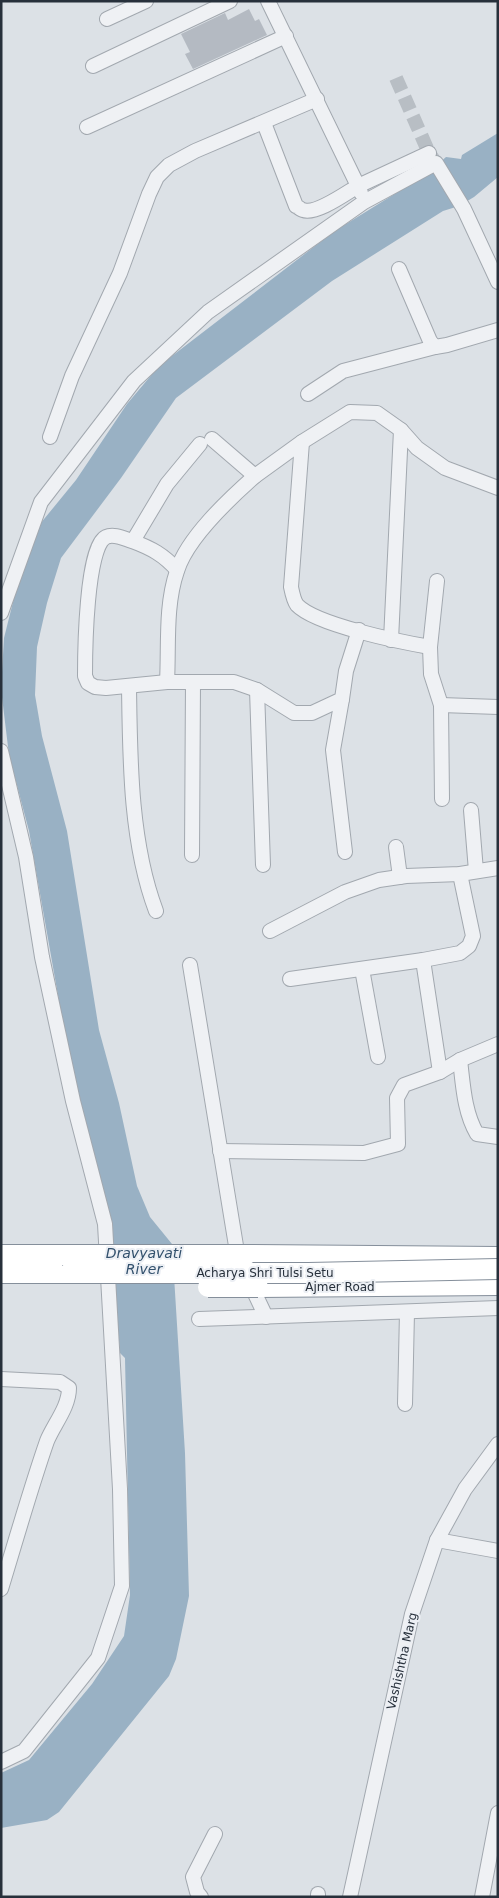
<svg xmlns="http://www.w3.org/2000/svg" width="499" height="1898" font-family="'DejaVu Sans',sans-serif">
<style>
.water{fill:#99b1c4}
.building{fill:#b4bac2}
.lines{fill:none;stroke-linecap:round;stroke-linejoin:round}
.minor-tunnel{stroke:#b8bec4;stroke-width:14;stroke-dasharray:14 7;stroke-linecap:butt}
.minor-casing{stroke:#a2a8af;stroke-width:16}
.highway-casing{stroke:#858f9b;stroke-width:22}
.minor{stroke:#eff1f4;stroke-width:14}
.highway{stroke:#fff;stroke-width:20}
.highway-bridge-casing{stroke:#858f9b;stroke-width:22;stroke-linecap:butt}
.highway-bridge{stroke:#fff;stroke-width:20}
.labels{text-anchor:middle;stroke-width:4;stroke-linejoin:round;paint-order:stroke}
.street-label{font-size:12px;fill:#27303b;stroke:#eceff4}
.water-label{font-size:14px;font-style:italic;fill:#33516d;stroke:#eceff4}
</style>
<rect width="100%" height="100%" fill="#dce1e6"/>
<path class="water" d="M 498,133 L 498,177 L 474,197 L 459,206 L 443,211 L 332,281 L 176,398 L 121,478 L 61,558 L 47,603 L 37,647 L 35,695 L 42,736 L 67,831 L 99,1030 L 119,1103 L 137,1186 L 150,1217 L 172,1244 L 185,1453 L 189,1596 L 176,1659 L 169,1676 L 59,1812 L 47,1820 L 1,1828 L 1,1773 L 29,1760 L 92,1684 L 124,1636 L 130,1595 L 125,1358 L 120,1353 L 112,1245 L 96,1165 L 68,1052 L 29,831 L 9,755 L 1,689 L 4,638 L 14,598 L 40,524 L 76,480 L 127,404 L 159,366 L 315,246 L 338,229 L 427,174 L 446,157 L 461,159 L 462,155 Z"/>
<path class="building" d="M 249,9 L 255,21 L 259,19 L 267,35 L 193,69 L 185,54 L 190,52 L 181,34 L 225,13 L 228,20 Z"/>
<g class="lines">
<path class="minor-tunnel" d="M 396,78 L 429,153 L 435,162"/>
<g class="minor-casing">
<g id="minor">
<path d="M 268,1 L 358,186 L 429,153"/>
<path d="M 107,19 L 146,1"/>
<path d="M 93,66 L 230,1"/>
<path d="M 264,123 L 296,206 C 297,206 301,210 303,210 C 316,215 346,193 358,186 L 361,193"/>
<path d="M 87,127 L 286,36"/>
<path d="M 399,269 L 430,341 L 435,347 L 447,345 L 498,330"/>
<path d="M 308,394 L 343,371 L 435,347"/>
<path d="M 50,437 L 72,376 L 120,273 L 149,194 L 157,177 L 169,165 L 195,151 L 317,99"/>
<path d="M 212,439 L 255,476 L 302,442 L 350,412 L 377,413 L 401,430 L 417,448 L 445,468 L 498,488"/>
<path d="M 302,442 L 291,587 C 292,592 294,601 297,605 C 316,625 401,642 430,647"/>
<path d="M 133,541 L 167,484 L 200,444"/>
<path d="M 177,570 C 164,555 151,548 132,541 C 125,539 114,533 106,537 C 86,546 85,653 85,676 L 88,683 L 95,687 L 106,688 L 167,682 L 234,682 L 257,690 L 294,713 L 312,713 L 342,699 L 346,671 L 359,630"/>
<path d="M 437,581 L 430,647 L 431,674 L 441,705 L 442,799"/>
<path d="M 1,613 L 41,502 L 134,381 L 208,312 L 364,202 L 436,163 L 464,209 L 498,282"/>
<path d="M 391,640 L 401,430"/>
<path d="M 167,682 C 169,646 165,606 177,571 C 187,538 229,499 255,476"/>
<path d="M 129,686 C 130,759 130,842 156,911"/>
<path d="M 257,690 L 263,865"/>
<path d="M 342,699 L 333,750 L 345,852"/>
<path d="M 441,705 L 498,707"/>
<path d="M 1,751 L 26,857 L 42,957 L 73,1101 L 105,1224 L 120,1489 L 122,1586 L 98,1658 L 24,1751 L 1,1762"/>
<path d="M 471,810 L 476,871"/>
<path d="M 396,847 L 400,877"/>
<path d="M 192,855 L 193,682"/>
<path d="M 270,931 L 345,892 L 379,880 L 406,876 L 460,874 L 498,868"/>
<path d="M 423,960 L 440,1072"/>
<path d="M 190,965 L 238,1258 L 240,1262"/>
<path d="M 362,969 L 378,1057"/>
<path d="M 290,979 L 423,960 L 460,953 L 469,946 L 473,936 L 460,874"/>
<path d="M 460,1060 C 463,1084 464,1112 477,1134 L 498,1137"/>
<path d="M 220,1151 L 364,1153 L 398,1144 L 397,1098 L 404,1085 L 440,1072 L 460,1060 L 498,1044"/>
<path d="M 249,1281 L 266,1317"/>
<path d="M 199,1319 L 498,1308"/>
<path d="M 1,1379 L 60,1382 L 69,1388 C 69,1407 54,1424 47,1441 C 30,1490 16,1540 1,1589"/>
<path d="M 405,1404 L 407,1312"/>
<path d="M 437,1540 L 498,1551"/>
<path d="M 201,1897 L 197,1892 L 193,1877 L 215,1834"/>
<path d="M 318,1897 L 318,1894"/>
<path d="M 350,1897 L 412,1614 L 437,1540 L 465,1489 L 498,1444"/>
<path d="M 482,1897 L 498,1813"/>
</g>
</g>
<g class="highway-casing">
<g id="highway">
<path d="M 1,1255 L 62,1255"/>
<path d="M 246,1255 L 498,1257"/>
<path d="M 1,1273 L 69,1273"/>
<path d="M 258,1287 L 498,1285"/>
</g>
</g>
<use href="#minor" class="minor"/>
<use href="#highway" class="highway"/>
<g class="highway-bridge-casing">
<g id="highway-bridge">
<path d="M 62,1255 L 246,1255"/>
<path d="M 69,1273 L 308,1273 L 498,1269"/>
<path d="M 208,1287 L 258,1287"/>
</g>
</g>
<use href="#highway-bridge" class="highway-bridge"/>
</g>
<g class="labels">
<g class="street-label">
<text x="265" y="1277">Acharya Shri Tulsi Setu</text>
<text x="340" y="1291">Ajmer Road</text>
<text transform="translate(402 1661) rotate(-77)" y="4">Vashishtha Marg</text>
</g>
<g class="water-label">
<text x="144" y="1258">Dravyavati<tspan x="144" dy="16">River</tspan></text>
</g>
</g>
<rect width="499" height="1898" fill="none" stroke="#27303b" stroke-width="5"/>
</svg>
